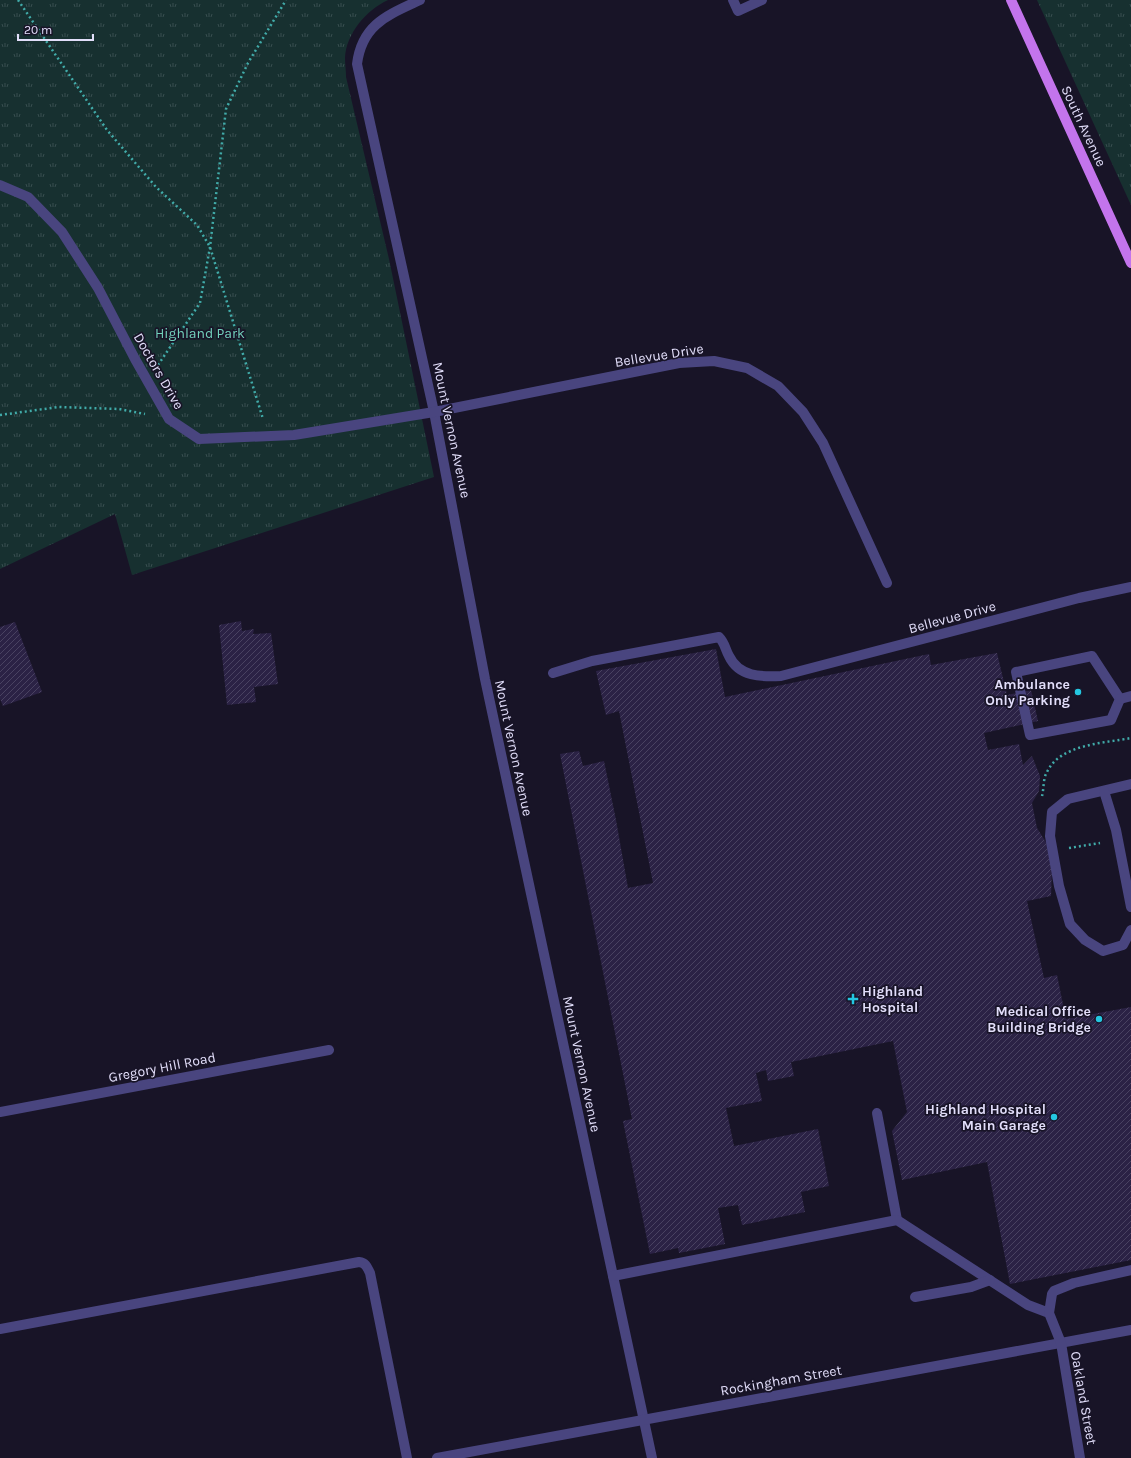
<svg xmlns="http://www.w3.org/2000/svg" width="1131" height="1458" font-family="Karla,sans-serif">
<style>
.grass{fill:url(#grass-tufts)}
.building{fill:url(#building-hatch)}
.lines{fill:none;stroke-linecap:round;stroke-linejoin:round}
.path{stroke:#41aba9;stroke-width:2.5;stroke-dasharray:2 3;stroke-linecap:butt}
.minor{stroke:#49457f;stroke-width:10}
.major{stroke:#c374ec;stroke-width:10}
.poi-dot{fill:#24c7e1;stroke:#181427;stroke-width:1.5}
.labels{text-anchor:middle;stroke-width:3.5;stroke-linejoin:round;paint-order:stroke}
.street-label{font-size:14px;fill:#e2defa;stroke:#181427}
.park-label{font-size:14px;fill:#73d2bd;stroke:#181427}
.poi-label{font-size:14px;font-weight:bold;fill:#e2defa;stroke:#181427;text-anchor:end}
</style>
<defs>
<pattern id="grass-tufts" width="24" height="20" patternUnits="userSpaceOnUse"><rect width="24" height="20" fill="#173030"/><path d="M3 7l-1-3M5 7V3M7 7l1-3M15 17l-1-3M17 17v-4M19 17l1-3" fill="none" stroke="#384e4f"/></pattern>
<pattern id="building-hatch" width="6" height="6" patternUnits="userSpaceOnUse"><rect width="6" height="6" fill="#2b2245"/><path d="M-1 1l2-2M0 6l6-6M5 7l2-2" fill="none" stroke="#494261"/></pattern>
</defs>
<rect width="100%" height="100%" fill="#181427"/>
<g class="grass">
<path d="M 0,0 L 388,0 C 366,10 346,34 345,58 C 345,64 346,71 346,77 L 389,259 L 434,477 L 132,575 L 115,514 L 0,569 Z"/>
<path d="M 1037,0 L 1131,0 L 1131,205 Z"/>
</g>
<g class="building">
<path d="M 241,621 L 242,631 L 254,629 L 253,634 L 271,633 L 278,684 L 254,687 L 256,702 L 227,705 L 219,625 Z"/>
<path d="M 15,622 L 42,692 L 3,706 L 0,699 L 0,627 Z"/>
<path d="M 716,649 L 725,697 L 929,654 L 931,665 L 997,653 L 1007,695 L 1031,690 L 1038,721 L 984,733 L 988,750 L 1019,744 L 1023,765 L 1032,756 L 1040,776 L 1039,791 L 1032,803 L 1037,828 L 1047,844 L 1052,867 L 1051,896 L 1027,901 L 1044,978 L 1057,975 L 1066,1019 L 1131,1007 L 1131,1260 L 1010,1284 L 987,1162 L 902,1180 L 892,1131 L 907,1112 L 893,1041 L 791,1062 L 794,1076 L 768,1081 L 766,1070 L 756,1073 L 762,1101 L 726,1108 L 734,1146 L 818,1129 L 829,1186 L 801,1192 L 805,1212 L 742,1225 L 738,1205 L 718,1208 L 725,1244 L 679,1253 L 678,1248 L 650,1254 L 623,1121 L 632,1119 L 560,754 L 579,751 L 583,766 L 604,761 L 616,820 L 628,888 L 653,883 L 619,711 L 606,715 L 596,671 Z"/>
</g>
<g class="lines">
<g class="path">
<path d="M 18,0 L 107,130 L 156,187 L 197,225 L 210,247 L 263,419"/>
<path d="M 158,365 L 200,303 L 210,247 L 226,109 L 248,63 L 286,0"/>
<path d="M 0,415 L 59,407 L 119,409 L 145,414"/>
<path d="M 1042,796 C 1044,789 1043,778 1047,772 C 1060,744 1105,743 1131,738"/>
<path d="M 1069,848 L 1100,843"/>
</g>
<g class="minor">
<path d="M 420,0 C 388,15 362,24 357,64 L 434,412 L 485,679 L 652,1458"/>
<path d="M 733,0 L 738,11 L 762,0"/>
<path d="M 0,185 L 28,197 L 62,232 L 98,288 L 135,359 L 169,419 L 199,439 L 294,435 L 434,412 L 679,363 L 714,361 L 747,368 L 778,386 L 803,412 L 823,443 L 887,583"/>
<path d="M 1092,656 L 1120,699 L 1111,720 L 1030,735 L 1016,672 Z"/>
<path d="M 553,673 L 592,661 L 719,637 C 725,643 725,649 729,656 C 739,677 761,677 781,676 L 1079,598 L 1131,587"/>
<path d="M 1120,699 L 1131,696"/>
<path d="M 1131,784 L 1068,799 L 1052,812 L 1050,836 L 1059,886 L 1070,924 L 1085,940 L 1103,951 L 1123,945 L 1131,930"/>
<path d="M 1104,791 L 1116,830 L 1131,907"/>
<path d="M 0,1112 L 329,1050"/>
<path d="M 877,1113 L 897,1220"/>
<path d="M 613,1276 L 897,1220 L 1028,1305 L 1049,1313"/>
<path d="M 915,1297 L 971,1287 L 990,1280"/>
<path d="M 0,1329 L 359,1262 C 366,1263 367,1267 370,1273 L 407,1458"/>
<path d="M 437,1458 L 1131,1330"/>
<path d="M 1080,1458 L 1061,1343 L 1049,1313 L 1052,1294 L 1054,1291 L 1074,1283 L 1131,1270"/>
</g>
<path class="major" d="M 1011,0 L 1131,263"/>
</g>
<g class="poi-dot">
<circle cx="1078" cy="692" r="4"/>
<path d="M851 993h4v4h4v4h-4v4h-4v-4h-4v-4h4z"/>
<circle cx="1099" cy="1019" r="4"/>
<circle cx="1054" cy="1117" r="4"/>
</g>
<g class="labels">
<g class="street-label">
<text transform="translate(1084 126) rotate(65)" y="5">South Avenue</text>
<text transform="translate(659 355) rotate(-9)" y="5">Bellevue Drive</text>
<text transform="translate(159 371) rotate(60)" y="5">Doctors Drive</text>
<text transform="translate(452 430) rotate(78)" y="5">Mount Vernon Avenue</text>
<text transform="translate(952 617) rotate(-15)" y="5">Bellevue Drive</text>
<text transform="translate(514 748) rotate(78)" y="5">Mount Vernon Avenue</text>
<text transform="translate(582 1064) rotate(78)" y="5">Mount Vernon Avenue</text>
<text transform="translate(162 1067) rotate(-11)" y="5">Gregory Hill Road</text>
<text transform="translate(781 1380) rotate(-10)" y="5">Rockingham Street</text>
<text transform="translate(1084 1398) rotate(80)" y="5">Oakland Street</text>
</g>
<g class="park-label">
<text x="200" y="338">Highland Park</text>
</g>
<g class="poi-label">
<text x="1070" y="689">Ambulance<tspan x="1070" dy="16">Only Parking</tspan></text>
<text x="862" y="996" text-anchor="start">Highland<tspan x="862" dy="16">Hospital</tspan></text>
<text x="1091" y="1016">Medical Office<tspan x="1091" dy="16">Building Bridge</tspan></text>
<text x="1046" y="1114">Highland Hospital<tspan x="1046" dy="16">Main Garage</tspan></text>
</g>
</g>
<path d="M18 34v6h75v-6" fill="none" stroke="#e2defa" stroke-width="2"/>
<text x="24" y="34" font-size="12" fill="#e2defa" stroke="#181427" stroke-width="3" paint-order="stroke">20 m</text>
</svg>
